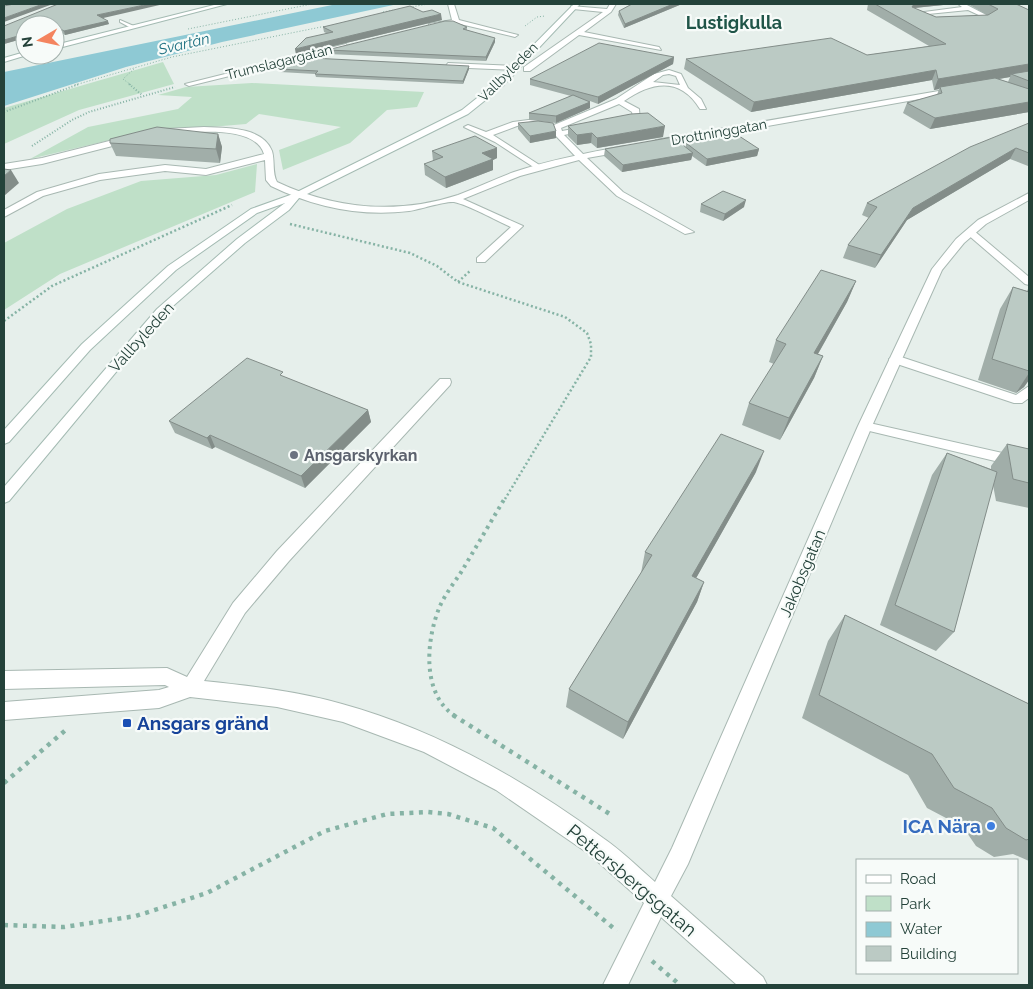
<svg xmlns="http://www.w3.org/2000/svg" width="1033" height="989" font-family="Raleway,sans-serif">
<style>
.green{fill:#bfe0c8}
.water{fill:#8ec9d4}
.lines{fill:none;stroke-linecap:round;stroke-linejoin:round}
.lane-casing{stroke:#a8b8b2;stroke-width:2}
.street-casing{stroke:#a8b8b2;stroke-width:2}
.secondary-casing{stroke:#a4bbb3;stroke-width:2}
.path-far4{stroke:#86b3a5;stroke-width:1;stroke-dasharray:1 2;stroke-linecap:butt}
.path-far3{stroke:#86b3a5;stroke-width:2;stroke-dasharray:1 2;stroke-linecap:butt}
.path-far2{stroke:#86b3a5;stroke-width:2.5;stroke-dasharray:2 2.5;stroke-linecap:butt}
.path-far1{stroke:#86b3a5;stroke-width:4;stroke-dasharray:3 4.5;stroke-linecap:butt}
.path{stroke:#86b3a5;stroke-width:4.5;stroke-dasharray:4 5.5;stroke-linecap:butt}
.lane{fill:#fff;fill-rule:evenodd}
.street{fill:#fff;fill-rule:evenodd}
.secondary{fill:#fff;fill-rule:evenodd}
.wall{fill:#a1aea9;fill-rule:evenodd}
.shaded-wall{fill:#838d89}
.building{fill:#bbcac4;stroke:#838d89}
.worship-dot{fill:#6b7280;stroke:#f7fbf9;stroke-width:2}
.transit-dot{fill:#1a4fb4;stroke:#f7fbf9;stroke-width:2}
.shop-dot{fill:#3f7fe0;stroke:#f7fbf9;stroke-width:2}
.labels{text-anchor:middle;stroke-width:4.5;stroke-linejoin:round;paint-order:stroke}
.far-street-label{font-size:14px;fill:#24423a;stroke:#f7fbf9}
.far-water-label{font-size:15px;font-style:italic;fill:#1c6f80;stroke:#f7fbf9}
.street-label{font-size:16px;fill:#24423a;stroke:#f7fbf9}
.worship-label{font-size:16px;font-weight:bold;fill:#5b616d;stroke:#f7fbf9;text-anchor:start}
.far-district-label{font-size:18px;font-weight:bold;fill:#1f5548;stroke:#f7fbf9}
.near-transit-label{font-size:19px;font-weight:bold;fill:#164399;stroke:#f7fbf9;text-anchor:start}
.near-shop-label{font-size:19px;font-weight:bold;fill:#366cbe;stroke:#f7fbf9;text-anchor:end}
.near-street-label{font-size:19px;fill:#24423a;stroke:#f7fbf9}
</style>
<rect width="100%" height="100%" fill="#e6efeb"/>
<g class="green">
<path d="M 163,62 L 174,84 L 79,110 L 4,144 L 4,108 Z"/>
<path d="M 252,83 L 424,92 L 417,107 L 387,110 L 350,143 L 283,170 L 279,150 L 341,127 L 259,114 L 246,124 L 140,133 L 30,159 L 88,127 L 178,109 L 192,97 L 158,95 L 186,87 Z"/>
<path d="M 257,164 L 255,192 L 60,274 L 4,310 L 4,243 L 67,209 L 141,181 L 216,175 Z"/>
</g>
<path class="water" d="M 337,4 L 398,4 L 222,42 L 126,67 L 4,106 L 4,72 Z"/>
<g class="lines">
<g class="lane-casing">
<g id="lane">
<path d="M 120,20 L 136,27 L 131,28 L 120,22 Z"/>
<path d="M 669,70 L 681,74 L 688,88 L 701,99 L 706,109 L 700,109 C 680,76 651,82 624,101 L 639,109 L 640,120 L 621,122 L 621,118 L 633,116 L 632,112 L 619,104 L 561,128 L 562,131 L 589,126 L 589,130 L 564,135 L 583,154 L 583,158 L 577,158 L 556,136 L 554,125 L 616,99 L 654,74 ZM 669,74 L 676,76 L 680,85 L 653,82 L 663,75 Z"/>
<path d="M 536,119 L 539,119 L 539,123 L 517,126 L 493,135 L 541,166 L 541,170 L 538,170 L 495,142 L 464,127 L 468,125 L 486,132 L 513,122 Z"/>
<path d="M 967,230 L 973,230 L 1029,277 L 1029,285 L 1025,284 L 967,234 Z"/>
<path d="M 895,355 L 1016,395 L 1029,386 L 1029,398 L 1022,403 L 1014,403 L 891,362 L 889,359 Z"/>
<path d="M 865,422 L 1029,459 L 1029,469 L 861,429 L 859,426 L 861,423 Z"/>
</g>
</g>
<g class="street-casing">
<g id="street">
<path d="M 448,4 L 454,4 L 459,20 L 518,35 L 515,37 L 456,23 L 429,26 L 429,24 L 452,20 Z"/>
<path d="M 610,4 L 616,4 L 611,12 L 584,32 L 659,47 L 661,50 L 579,35 L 530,71 L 524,71 L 524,67 L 603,12 L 573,9 L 571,6 L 607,9 Z"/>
<path d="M 958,4 L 965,4 L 992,18 L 973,22 L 973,20 L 983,17 L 968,10 L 918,15 L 923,20 L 920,22 L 909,14 L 962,7 Z"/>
<path d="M 346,44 L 348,47 L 189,86 L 185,84 Z"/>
<path d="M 448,63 L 514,66 L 518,68 L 514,70 L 445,67 Z"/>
<path d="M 956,88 L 959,88 L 959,92 L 656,146 L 652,143 L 656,140 Z"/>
<path d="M 204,127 C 225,128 262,126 272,151 C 275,161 272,173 277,182 C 334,209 397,215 458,195 C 477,188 495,179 514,172 C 550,160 586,153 624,146 L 627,147 L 627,151 L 587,158 L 623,192 L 694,232 L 685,234 L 617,196 L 579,160 L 520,176 L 463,199 L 523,226 L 485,262 L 477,262 L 477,258 L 511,227 C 497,221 469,205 454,202 C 445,201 421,209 409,211 C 360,217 314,207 271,186 L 266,180 L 265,160 L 206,175 L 165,171 L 100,180 L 43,196 L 4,217 L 4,210 L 37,192 L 99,174 L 165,165 L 206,169 L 264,154 C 255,124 190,132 166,135 L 162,132 L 166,129 Z"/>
<path d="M 129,136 L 133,139 L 132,141 L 42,164 L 4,170 L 4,164 L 42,158 Z"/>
<path d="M 1029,193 L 1029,200 L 986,224 L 964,243 L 942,270 L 872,426 L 688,864 L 671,896 L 763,977 L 767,985 L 737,985 L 661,917 L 628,985 L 603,985 L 644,903 L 589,854 L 496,790 L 424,752 L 343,722 L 277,707 L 190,697 L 159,708 L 4,720 L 4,702 L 159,690 L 169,687 L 165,685 L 4,689 L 4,671 L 167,668 L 187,677 L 233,603 L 277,551 L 440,379 L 450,379 L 451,382 L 450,385 L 289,561 L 245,613 L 204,681 C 251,686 297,691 342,704 C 437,730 524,780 603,838 C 622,851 638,867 655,882 L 672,848 L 858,426 L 932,269 L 956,239 L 978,220 Z"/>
</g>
</g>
<g class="secondary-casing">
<g id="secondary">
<path d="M 218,4 L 227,4 L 55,49 L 55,45 Z"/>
<path d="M 574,4 L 580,4 L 503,86 L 468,114 L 299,198 L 289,210 L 245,243 L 165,313 L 9,501 L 4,503 L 4,487 L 157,309 L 237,239 L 285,203 L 257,213 L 176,270 L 90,350 L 9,442 L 4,444 L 4,430 L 82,344 L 168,266 L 251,209 L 293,194 L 462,110 L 497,82 Z"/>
<path d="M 25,52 L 27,55 L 4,62 L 4,58 Z"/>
</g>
</g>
<g class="path-far4">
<path d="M 383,12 L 428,4"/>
<path d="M 525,26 L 537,17 L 545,16"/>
<path d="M 188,29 L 312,4"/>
<path d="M 75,85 L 172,57 L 326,26"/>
<path d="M 131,85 L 123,79 L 135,68"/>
</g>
<g class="path-far3">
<path d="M 129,84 L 142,95"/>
<path d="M 4,112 L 79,84"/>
<path d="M 32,146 L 72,120 L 89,112 L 175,87"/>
</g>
<g class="path-far2">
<path d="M 290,224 L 410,253 L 437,266 L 458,282 L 565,317 L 587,333 L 591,344 L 591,357 L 505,499"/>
<path d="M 458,282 L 471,270"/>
<path d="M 4,321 L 52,286 L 232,205"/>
</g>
<path class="path-far1" d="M 455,716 C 421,694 426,639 440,606 C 445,595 453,584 460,574 C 475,549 490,523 505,498"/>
<g class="path">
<path d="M 453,715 L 613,816"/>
<path d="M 4,783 L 68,728"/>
<path d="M 4,925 L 64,927 L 136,916 L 207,893 L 325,831 L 387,814 L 428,812 L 448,814 L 493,828 L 617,931"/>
<path d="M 652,961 L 680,985"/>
</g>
<use href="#lane" class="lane"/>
<use href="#street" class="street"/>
<use href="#secondary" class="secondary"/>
</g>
<g class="wall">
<path d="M 632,4 L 682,4 L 624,28 L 618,15 L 619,11 Z"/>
<path d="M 868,4 L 953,4 L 914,8 L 936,17 L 987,15 L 968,4 L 1016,4 L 1029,10 L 1029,112 L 930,129 L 903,113 L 907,103 L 937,95 L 939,89 L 934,90 L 932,80 L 751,112 L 684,69 L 686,59 L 867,55 L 929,46 L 867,10 ZM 1010,77 L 1008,82 L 999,79 Z"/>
<path d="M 423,12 L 442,20 L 296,55 L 326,33 L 324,32 L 323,27 Z"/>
<path d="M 102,18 L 109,24 L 65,35 L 55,29 L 55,25 L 25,25 L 25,38 L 4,44 L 4,26 Z"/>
<path d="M 467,27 L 467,30 L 495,42 L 486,61 L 328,54 L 327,50 Z"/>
<path d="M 674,57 L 673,64 L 598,104 L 590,101 L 590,108 L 556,123 L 529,120 L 529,113 L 571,96 L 530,85 L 530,79 Z"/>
<path d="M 312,58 L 469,69 L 463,84 L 316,77 L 315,74 L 280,72 L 279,69 Z"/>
<path d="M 518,123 L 556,138 L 530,143 L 518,129 Z"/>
<path d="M 1029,123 L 1029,165 L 1028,166 L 1010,159 L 907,220 L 875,268 L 843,258 L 848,245 L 869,218 L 862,215 L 867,203 Z"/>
<path d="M 568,126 L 663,137 L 597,148 L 591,143 L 577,145 L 568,136 Z"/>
<path d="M 218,134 L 222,147 L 220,163 L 116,156 L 110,143 Z"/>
<path d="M 686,143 L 759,149 L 757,156 L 706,166 L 692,156 L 691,160 L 622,172 L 604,156 L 605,149 L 686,147 Z"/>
<path d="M 497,148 L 497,158 L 493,160 L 493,170 L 446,188 L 425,175 L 424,164 L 433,161 L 432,151 Z"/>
<path d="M 701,204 L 744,207 L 723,221 L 700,212 Z"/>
<path d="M 856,281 L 847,302 L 818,354 L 823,356 L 814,378 L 780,440 L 742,425 L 749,403 L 774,364 L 769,362 L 776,340 Z"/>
<path d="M 1013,287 L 1027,291 L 1029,287 L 1029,380 L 1024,387 L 1016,393 L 978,380 L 1000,309 Z"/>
<path d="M 284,377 L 368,410 L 371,422 L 305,488 L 215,447 L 212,449 L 175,433 L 169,421 Z"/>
<path d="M 1007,444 L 1029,449 L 1029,508 L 996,501 L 993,485 L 954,632 L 936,651 L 880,625 L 932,475 L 947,453 L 991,469 L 991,466 Z"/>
<path d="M 756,472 L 696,578 L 704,582 L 697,602 L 623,739 L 566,707 L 569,689 L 641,573 L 645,552 Z"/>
<path d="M 845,615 L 1029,704 L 1029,861 L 1013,854 L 994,857 L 976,846 L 963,827 L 927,808 L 908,775 L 802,718 L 828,641 Z"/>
</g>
<g class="shaded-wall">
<path d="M 43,4 L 53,4 L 4,22 L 4,18 Z"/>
<path d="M 149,4 L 164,4 L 99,19 L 97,15 Z"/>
<path d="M 673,4 L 682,4 L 624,28 L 625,24 Z"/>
<path d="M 914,4 L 953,4 L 914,8 L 912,7 Z"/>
<path d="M 441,14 L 442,20 L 296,55 L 295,49 Z"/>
<path d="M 108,21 L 109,24 L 65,35 L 64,31 Z"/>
<path d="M 25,34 L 25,38 L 4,44 L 4,40 Z"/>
<path d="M 495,38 L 495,42 L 486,61 L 486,57 Z"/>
<path d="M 674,57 L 673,64 L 598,104 L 598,97 Z"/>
<path d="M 1029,64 L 1029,74 L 1011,74 L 1010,77 L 940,89 L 940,87 L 939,89 L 934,90 L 938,79 Z"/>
<path d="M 469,66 L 469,69 L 463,84 L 463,81 Z"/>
<path d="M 936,70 L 932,80 L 751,112 L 754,102 Z"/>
<path d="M 590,102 L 590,108 L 556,123 L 556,116 Z"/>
<path d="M 1029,102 L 1029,112 L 930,129 L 935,118 Z"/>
<path d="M 665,126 L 663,137 L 597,148 L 597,138 Z"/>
<path d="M 556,131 L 556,138 L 530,143 L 530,136 Z"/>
<path d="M 592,133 L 591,143 L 577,145 L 577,135 Z"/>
<path d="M 218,134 L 222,147 L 220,163 L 216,149 Z"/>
<path d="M 497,148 L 497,158 L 493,160 L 493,170 L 446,188 L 445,177 L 482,153 Z"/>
<path d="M 1016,148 L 1010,159 L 907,220 L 875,268 L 881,255 L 913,208 Z"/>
<path d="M 759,149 L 757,156 L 706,166 L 707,159 Z"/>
<path d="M 693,153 L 691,160 L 622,172 L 623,165 Z"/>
<path d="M 11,170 L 19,183 L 4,196 L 4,176 Z"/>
<path d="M 746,200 L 744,207 L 723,221 L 725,214 Z"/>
<path d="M 856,281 L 847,302 L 806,375 L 814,353 Z"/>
<path d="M 823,356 L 814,378 L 780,440 L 789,418 Z"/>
<path d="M 1029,373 L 1029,380 L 1024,387 L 1016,393 Z"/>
<path d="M 368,410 L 371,422 L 305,488 L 301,476 Z"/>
<path d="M 210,435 L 215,447 L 212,449 L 207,438 Z"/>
<path d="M 764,451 L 756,472 L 686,596 L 692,576 Z"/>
<path d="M 704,582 L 697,602 L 623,739 L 628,722 Z"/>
</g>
<g class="building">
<path d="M 14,4 L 43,4 L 4,18 L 4,6 Z"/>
<path d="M 58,4 L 149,4 L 97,15 L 108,21 L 64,31 L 55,26 L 55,25 L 25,25 L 25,34 L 4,40 L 4,26 Z"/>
<path d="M 632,4 L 673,4 L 625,24 L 619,11 Z"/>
<path d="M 875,4 L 914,4 L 912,7 L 936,17 L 988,15 L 998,9 L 988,4 L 1016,4 L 1029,10 L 1029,64 L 938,79 L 936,70 L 754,102 L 686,59 L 831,38 L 867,55 L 946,44 Z"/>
<path d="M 410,6 L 423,12 L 432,10 L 441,14 L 295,49 L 306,38 L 333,32 L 323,27 Z"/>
<path d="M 445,21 L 453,21 L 467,27 L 463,29 L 495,38 L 486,57 L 327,50 Z"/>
<path d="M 599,43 L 674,57 L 598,97 L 530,79 Z"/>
<path d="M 309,55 L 312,58 L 469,66 L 463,81 L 315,74 L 318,71 L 279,69 L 288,60 Z"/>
<path d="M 1029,71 L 1029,81 L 1011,74 Z"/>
<path d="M 995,78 L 1029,89 L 1029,102 L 935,118 L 907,103 L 942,93 L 940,87 Z"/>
<path d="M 573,95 L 590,102 L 556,116 L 529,113 Z"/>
<path d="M 648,113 L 665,126 L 597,138 L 592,133 L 577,135 L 568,126 L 631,114 Z"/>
<path d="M 538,121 L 553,123 L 556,131 L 530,136 L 518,123 Z"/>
<path d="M 1029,123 L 1029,153 L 1016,148 L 913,208 L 881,255 L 848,245 L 877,207 L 867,203 L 970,147 Z"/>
<path d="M 157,127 L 218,134 L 216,149 L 110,143 L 110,139 Z"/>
<path d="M 736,134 L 759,149 L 707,159 L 686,143 Z"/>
<path d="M 475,136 L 497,148 L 482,153 L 493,159 L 445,177 L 424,164 L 443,157 L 432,151 Z"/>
<path d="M 673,137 L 693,153 L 623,165 L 605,149 Z"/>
<path d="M 4,169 L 11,170 L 4,176 Z"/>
<path d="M 723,191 L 746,200 L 725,214 L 701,204 Z"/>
<path d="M 821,270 L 856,281 L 814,353 L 823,356 L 789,418 L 749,403 L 786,344 L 776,340 Z"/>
<path d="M 1013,287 L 1029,292 L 1029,371 L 992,359 Z"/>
<path d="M 247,358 L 283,372 L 280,375 L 368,410 L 301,476 L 210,435 L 207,438 L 169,421 Z"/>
<path d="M 721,434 L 764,451 L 692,576 L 704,582 L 628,722 L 569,689 L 652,555 L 645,552 Z"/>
<path d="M 1007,444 L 1029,449 L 1029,483 L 1013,479 Z"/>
<path d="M 947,453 L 997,472 L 954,632 L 895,605 Z"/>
<path d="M 845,615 L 1029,704 L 1029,839 L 1026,840 L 1006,828 L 992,808 L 954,788 L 932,754 L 819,695 Z"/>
</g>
<circle class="worship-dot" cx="294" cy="455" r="5"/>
<rect class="transit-dot" x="122" y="718" width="10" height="10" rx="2.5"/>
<circle class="shop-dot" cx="991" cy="826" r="5"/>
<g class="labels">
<g class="far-street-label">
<text transform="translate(279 62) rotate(-14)" y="5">Trumslagargatan</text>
<text transform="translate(508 72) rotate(-45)" y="5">Vallbyleden</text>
<text transform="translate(719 132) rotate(-10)" y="5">Drottninggatan</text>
</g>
<g class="far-water-label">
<text transform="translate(184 44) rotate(-13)" y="5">Svartån</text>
</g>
<g class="street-label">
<text transform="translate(141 337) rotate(-48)" y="6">Vallbyleden</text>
<text transform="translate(802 573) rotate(-67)" y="6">Jakobsgatan</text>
</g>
<g class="worship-label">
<text x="304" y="461">Ansgarskyrkan</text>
</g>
<g class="far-district-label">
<text x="734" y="29">Lustigkulla</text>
</g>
<g class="near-transit-label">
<text x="137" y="730">Ansgars gränd</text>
</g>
<g class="near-shop-label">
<text x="981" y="833">ICA Nära</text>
</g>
<g class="near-street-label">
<text transform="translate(632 880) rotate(40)" y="7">Pettersbergsgatan</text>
</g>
</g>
<rect width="1033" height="989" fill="none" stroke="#24423a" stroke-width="10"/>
<rect x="856" y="859" width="162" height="115" fill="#f7fbf9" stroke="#a3b1ad"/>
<rect x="866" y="875" width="25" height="8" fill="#ffffff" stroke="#a3b1ad"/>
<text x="900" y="884" font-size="15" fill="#24423a">Road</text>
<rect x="866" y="896" width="25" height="15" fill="#bfe0c8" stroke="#a3b1ad"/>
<text x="900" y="909" font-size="15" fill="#24423a">Park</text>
<rect x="866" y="922" width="25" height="15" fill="#8ec9d4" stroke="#a3b1ad"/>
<text x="900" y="934" font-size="15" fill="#24423a">Water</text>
<rect x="866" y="946" width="25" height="15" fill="#bbcac4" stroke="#a3b1ad"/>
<text x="900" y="959" font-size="15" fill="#24423a">Building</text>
<g transform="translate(40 40) rotate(261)"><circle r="24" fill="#f7fbf9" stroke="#a3b1ad"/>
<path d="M0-4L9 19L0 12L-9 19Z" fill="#f4845f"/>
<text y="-8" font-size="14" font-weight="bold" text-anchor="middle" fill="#24423a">N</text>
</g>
</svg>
